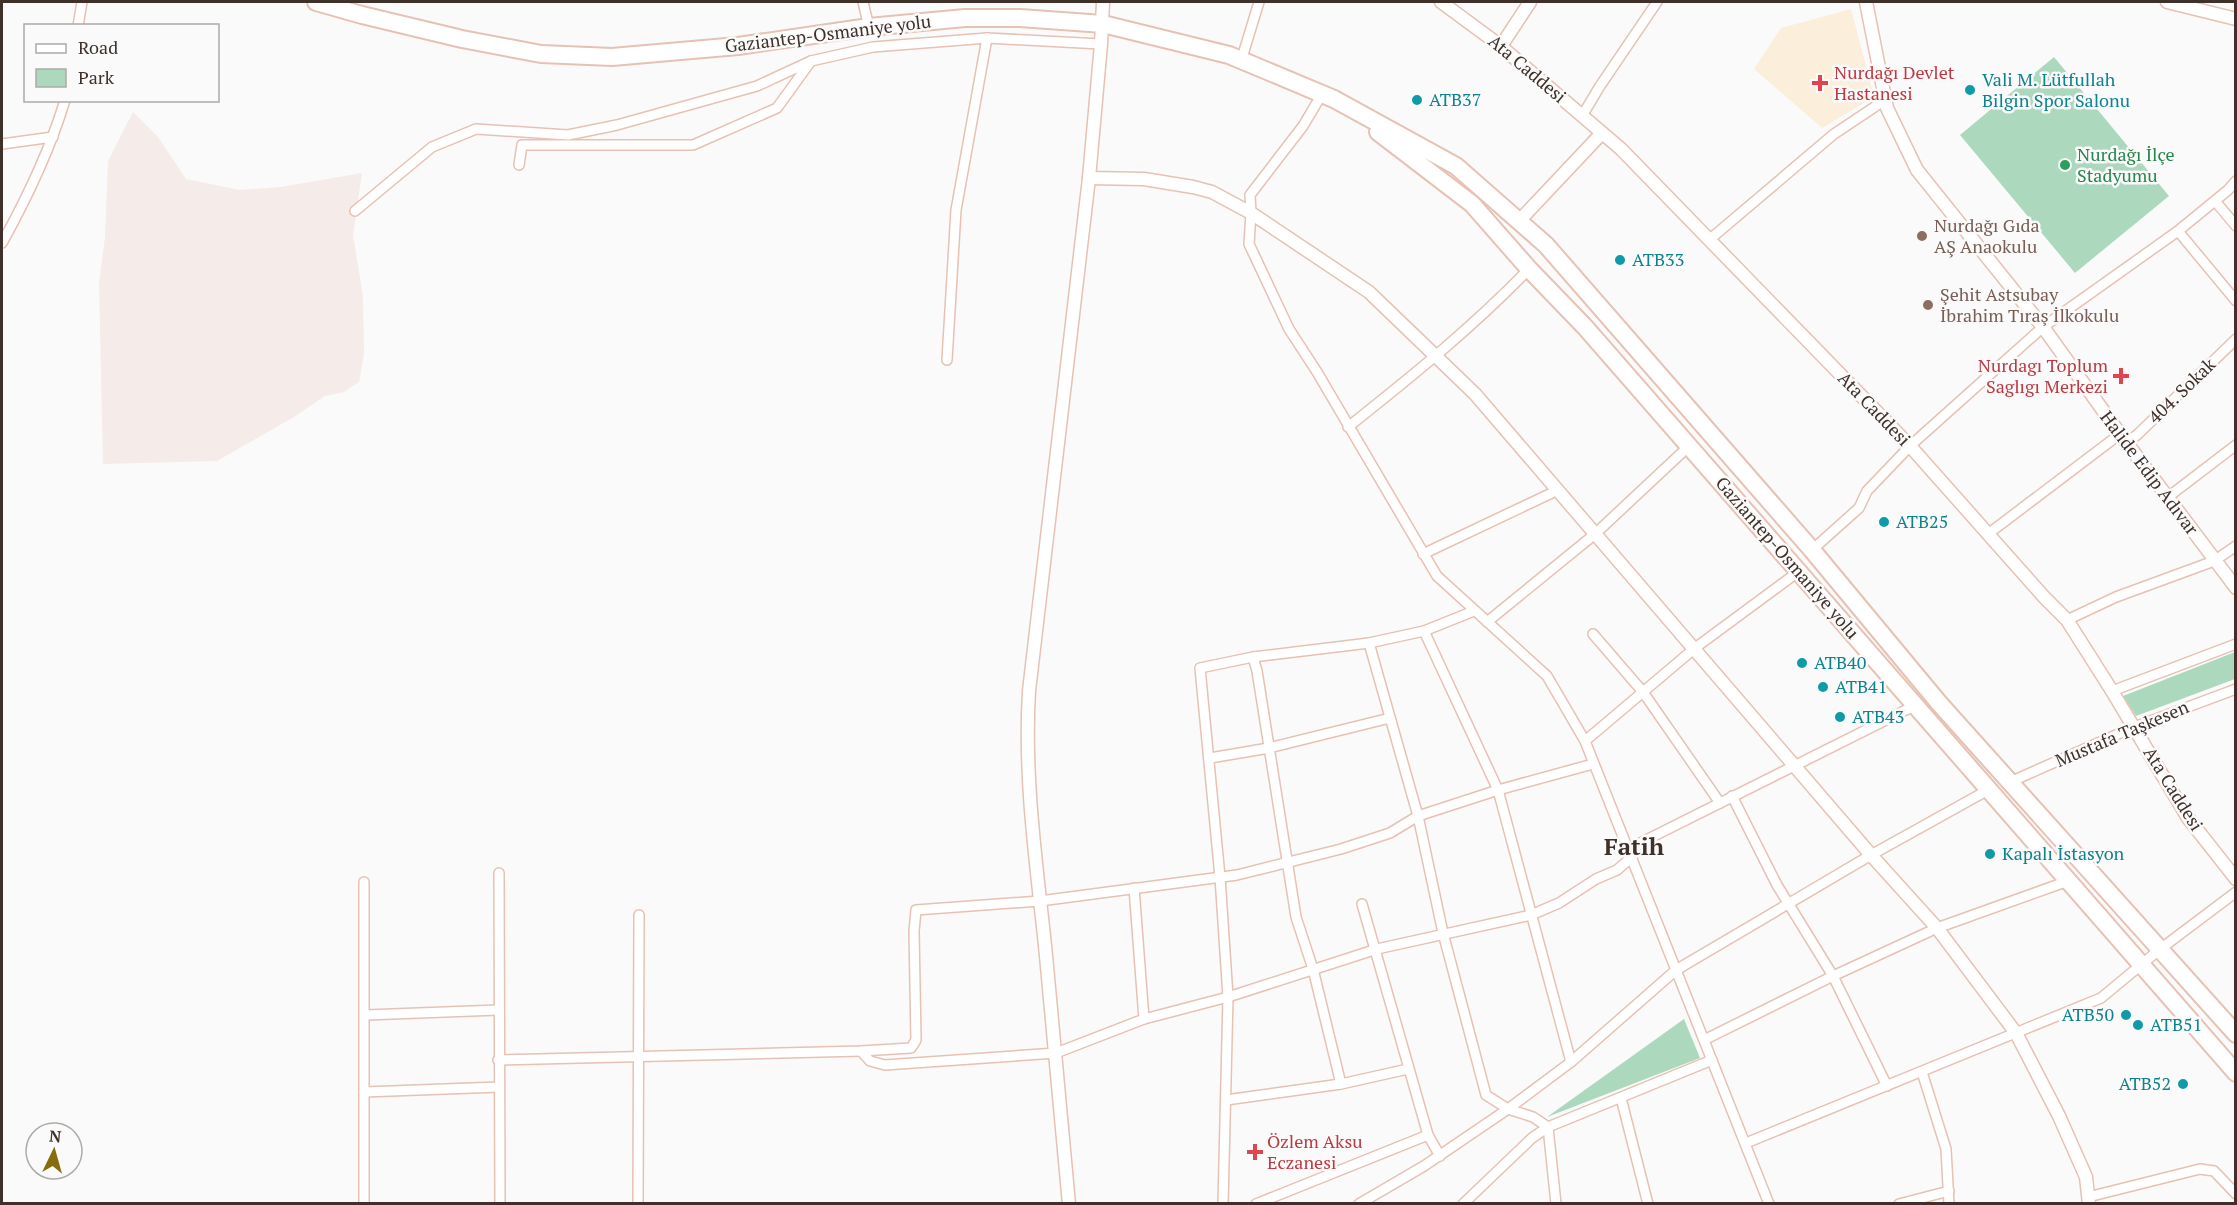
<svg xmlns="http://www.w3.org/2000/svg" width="2237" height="1205" font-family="'PT Serif',serif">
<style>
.built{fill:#f5ebe8}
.medical{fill:#fbeeda}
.green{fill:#acd9bd}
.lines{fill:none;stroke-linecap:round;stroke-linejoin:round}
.street-casing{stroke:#e7c1b3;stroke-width:12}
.secondary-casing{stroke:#e7c1b3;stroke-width:15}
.highway-casing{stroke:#e7c1b3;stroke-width:20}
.street{stroke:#fff;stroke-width:9}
.secondary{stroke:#fff;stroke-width:12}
.highway{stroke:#fff;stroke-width:16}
.health-dot{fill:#e0444e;stroke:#fafafa;stroke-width:2}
.culture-dot{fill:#0f9aa8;stroke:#fafafa;stroke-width:2}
.leisure-dot{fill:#2e9e5b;stroke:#fafafa;stroke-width:2}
.education-dot{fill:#8d6e63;stroke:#fafafa;stroke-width:2}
.labels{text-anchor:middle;stroke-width:5;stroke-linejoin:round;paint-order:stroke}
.street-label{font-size:18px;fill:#3f302a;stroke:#fafafa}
.health-label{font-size:18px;fill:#be3a42;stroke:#fafafa;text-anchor:start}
.culture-label{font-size:18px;fill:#0d838f;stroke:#fafafa;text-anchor:start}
.leisure-label{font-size:18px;fill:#27864d;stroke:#fafafa;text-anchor:start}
.education-label{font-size:18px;fill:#785e54;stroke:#fafafa;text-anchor:start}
.district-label{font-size:24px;font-weight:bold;fill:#3f302a;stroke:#fafafa}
</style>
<rect width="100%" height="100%" fill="#fafafa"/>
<path class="built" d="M 133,112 L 158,137 L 186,179 L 240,190 L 281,187 L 362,173 L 353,235 L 363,296 L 364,354 L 359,382 L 344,392 L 325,396 L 294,417 L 217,461 L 103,464 L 99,283 L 105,237 L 108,161 Z"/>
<path class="medical" d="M 1851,9 L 1874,97 L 1822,128 L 1754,69 L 1781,28 Z"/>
<g class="green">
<path d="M 2054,57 L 2169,196 L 2075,273 L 1960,135 Z"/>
<path d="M 2235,652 L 2235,679 L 2136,716 L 2123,696 Z"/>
<path d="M 1684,1019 L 1700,1058 L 1547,1117 Z"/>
</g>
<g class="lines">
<g class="street-casing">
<g id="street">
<path d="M 863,2 L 869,27"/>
<path d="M 78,26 L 82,2"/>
<path d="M 987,38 L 1101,44"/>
<path d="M 1241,61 L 1259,2"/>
<path d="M 1322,94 L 1303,126 L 1250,195 L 1251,213 L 1249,244 L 1289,329 L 1317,372 L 1437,576 L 1547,676 L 1585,741 L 1769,1204"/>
<path d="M 1582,116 L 1600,86 L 1657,2"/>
<path d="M 2,144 L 53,137"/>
<path d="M 519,165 L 522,145 L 693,145 L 777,108 L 811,61"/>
<path d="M 2215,201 L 2236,226"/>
<path d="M 355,211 L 432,147 L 476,129 L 568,135 L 617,125 L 757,86 L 811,61 L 873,47 L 987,38 L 956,210 L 947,360"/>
<path d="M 2178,231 L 2236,301"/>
<path d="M 1709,240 L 1834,134 L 1885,100"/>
<path d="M 2,243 C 27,198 50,150 65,100"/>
<path d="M 1348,427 C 1411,377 1473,327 1529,269"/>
<path d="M 2127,442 L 2137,435 L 2236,339"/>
<path d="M 2168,497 L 2236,445"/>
<path d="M 1988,534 L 2120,434"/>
<path d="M 1812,550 L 1859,508 L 1867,491 L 1910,446 L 2043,327 L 2178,231 L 2228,190 L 2236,181"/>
<path d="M 1423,554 L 1558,490"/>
<path d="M 2067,620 L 2116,597 L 2214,561 L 2236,546"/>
<path d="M 1487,622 L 1595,534 L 1689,446"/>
<path d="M 1424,631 L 1498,790 L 1571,1062"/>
<path d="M 1593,634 L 1643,692 L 1720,803"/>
<path d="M 1369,643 L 1424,631 L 1474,611"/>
<path d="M 2112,691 L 2236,644"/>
<path d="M 1585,741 L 1695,648 L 1798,572"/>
<path d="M 1210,758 L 1269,748 L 1390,718"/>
<path d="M 2010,782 L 2134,727 L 2236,689"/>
<path d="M 1732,796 L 1777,885 L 1833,976 L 1887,1086"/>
<path d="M 499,873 L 500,1204"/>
<path d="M 364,882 L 364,1204"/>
<path d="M 1134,888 L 1144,1019"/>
<path d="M 1362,904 L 1428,1135 L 1440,1156"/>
<path d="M 366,1015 L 498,1010"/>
<path d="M 1704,1040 L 1833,976 L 1937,928 L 2068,881"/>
<path d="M 861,1051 L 870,1061 L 885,1065 L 1056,1053 L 1144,1019 L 1228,997 L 1377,949 L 1531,915 L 1559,903 L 1596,879 L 1617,870 L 1632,857 L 1638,844 L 1916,705"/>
<path d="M 498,1060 L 861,1051 L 911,1048 L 916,1040 L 914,931 L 916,910 L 1040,901 L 1237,875 L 1341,849 L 1390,833 L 1418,816 L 1498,790 L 1593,764"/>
<path d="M 1922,1072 L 1946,1149 L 1949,1204"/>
<path d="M 1341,1084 L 1408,1069"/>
<path d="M 364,1092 L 499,1087"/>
<path d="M 1621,1098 L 1648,1204"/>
<path d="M 1226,1100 L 1341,1084 L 1313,969 L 1296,917 L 1257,671 L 1253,657"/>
<path d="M 1746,1143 L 2101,998 L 2159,950 L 2236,892"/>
<path d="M 2088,1197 L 2200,1169 L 2214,1171 L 2236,1194"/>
<path d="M 638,1204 L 639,915"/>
<path d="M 1223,1204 L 1228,997 L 1220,877 L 1200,668 L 1253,657 L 1369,643 L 1418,816 L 1443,933 L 1486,1095 L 1508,1109 L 1533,1117 L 1548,1127 L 1556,1204"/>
<path d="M 1256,1204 L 1428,1135"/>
<path d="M 1359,1204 L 1424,1166 L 1508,1109 L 1571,1062 L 1676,970 L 1871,855 L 1988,790"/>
<path d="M 1463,1204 L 1532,1138 L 1548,1127 L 1712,1060"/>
<path d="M 1899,1204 L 1949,1191"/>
</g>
</g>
<g class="secondary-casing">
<g id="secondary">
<path d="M 1441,2 L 1498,44 L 1621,149 L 1910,446 L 2044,597 L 2067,620 L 2112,691 L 2188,818 L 2236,879"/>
<path d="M 1866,2 L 1887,108 L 1917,170 L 2043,327 L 2120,434 L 2236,588"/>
<path d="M 2167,2 L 2236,19"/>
<path d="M 1501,46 L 1530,2"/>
<path d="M 1089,178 L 1144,179 L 1193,187 L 1212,192 L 1251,213 L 1369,292 L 1475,394 L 1871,855 L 1937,928 L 2016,1033 L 2059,1116 L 2086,1177 L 2089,1204"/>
<path d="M 1519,221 L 1602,133"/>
<path d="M 1069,1204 C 1061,1114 1053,1025 1044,936 C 1035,854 1024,773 1029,691 L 1089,178 L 1101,44 L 1103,2"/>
</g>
</g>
<g class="highway-casing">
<g id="highway">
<path d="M 316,2 L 362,15 L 462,39 L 541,54 L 612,57 L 738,46 L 869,27 L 965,18 L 1020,18 L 1103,24 L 1229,55 L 1334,99 L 1456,166 L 1546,245 L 1812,550 L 1939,703 L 2236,1034"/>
<path d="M 1378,132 L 1472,204 L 1529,269 L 1585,327 L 2236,1073"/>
</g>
</g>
<use href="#street" class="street"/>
<use href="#secondary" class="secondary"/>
<use href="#highway" class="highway"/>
</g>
<g class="health-dot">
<path d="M1817 74h6v6h6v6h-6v6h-6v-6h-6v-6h6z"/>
<path d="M2118 367h6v6h6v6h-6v6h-6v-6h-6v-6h6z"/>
<path d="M1252 1143h6v6h6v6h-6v6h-6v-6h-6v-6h6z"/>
</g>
<g class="culture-dot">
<circle cx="1970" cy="90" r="6"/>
<circle cx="1417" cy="100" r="6"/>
<circle cx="1620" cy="260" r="6"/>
<circle cx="1884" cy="522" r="6"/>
<circle cx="1802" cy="663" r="6"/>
<circle cx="1823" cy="687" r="6"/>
<circle cx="1840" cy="717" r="6"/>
<circle cx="1990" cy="854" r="6"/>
<circle cx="2126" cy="1015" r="6"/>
<circle cx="2138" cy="1025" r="6"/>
<circle cx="2183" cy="1084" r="6"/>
</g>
<circle class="leisure-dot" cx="2065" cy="165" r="6"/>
<g class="education-dot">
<circle cx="1922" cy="236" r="6"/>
<circle cx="1928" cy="305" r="6"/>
</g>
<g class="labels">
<g class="street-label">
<text transform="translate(828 34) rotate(-7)" y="6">Gaziantep-Osmaniye yolu</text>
<text transform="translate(1527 69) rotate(40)" y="6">Ata Caddesi</text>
<text transform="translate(2182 391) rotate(-44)" y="6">404. Sokak</text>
<text transform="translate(1874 409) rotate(46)" y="6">Ata Caddesi</text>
<text transform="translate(2149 473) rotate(53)" y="6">Halide Edip Adıvar</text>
<text transform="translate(1787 558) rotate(49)" y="6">Gaziantep-Osmaniye yolu</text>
<text transform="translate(2122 734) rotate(-23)" y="6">Mustafa Taşkesen</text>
<text transform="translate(2173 789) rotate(58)" y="6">Ata Caddesi</text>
</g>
<g class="health-label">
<text x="1834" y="79">Nurdağı Devlet<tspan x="1834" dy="21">Hastanesi</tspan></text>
<text x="2108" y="372" text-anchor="end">Nurdagı Toplum<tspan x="2108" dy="21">Saglıgı Merkezi</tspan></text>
<text x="1267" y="1148">Özlem Aksu<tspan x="1267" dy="21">Eczanesi</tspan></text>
</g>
<g class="culture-label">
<text x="1982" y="86">Vali M. Lütfullah<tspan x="1982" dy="21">Bilgin Spor Salonu</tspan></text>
<text x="1429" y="106">ATB37</text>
<text x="1632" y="266">ATB33</text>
<text x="1896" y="528">ATB25</text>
<text x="1814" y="669">ATB40</text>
<text x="1835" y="693">ATB41</text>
<text x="1852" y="723">ATB43</text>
<text x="2002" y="860">Kapalı İstasyon</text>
<text x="2114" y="1021" text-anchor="end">ATB50</text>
<text x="2150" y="1031">ATB51</text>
<text x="2171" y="1090" text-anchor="end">ATB52</text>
</g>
<g class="leisure-label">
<text x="2077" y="161">Nurdağı İlçe<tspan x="2077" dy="21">Stadyumu</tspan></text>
</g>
<g class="education-label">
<text x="1934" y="232">Nurdağı Gıda<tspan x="1934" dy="21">AŞ Anaokulu</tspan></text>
<text x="1940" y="301">Şehit Astsubay<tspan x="1940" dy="21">İbrahim Tıraş İlkokulu</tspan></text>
</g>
<g class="district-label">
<text x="1634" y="855">Fatih</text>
</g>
</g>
<rect width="2237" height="1205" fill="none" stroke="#3f302a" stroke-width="6"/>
<rect x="24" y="24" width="195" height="78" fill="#fafafa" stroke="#afa9a7" stroke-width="1.5"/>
<rect x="36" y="44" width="30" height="9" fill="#ffffff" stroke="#afa9a7" stroke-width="1.5"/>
<text x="78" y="54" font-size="18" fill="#3f302a">Road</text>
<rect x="36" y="69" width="30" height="18" fill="#acd9bd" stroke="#afa9a7" stroke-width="1.5"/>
<text x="78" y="84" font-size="18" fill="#3f302a">Park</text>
<g transform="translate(54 1151) rotate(5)"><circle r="28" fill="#fafafa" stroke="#afa9a7" stroke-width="1.5"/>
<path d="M0-4.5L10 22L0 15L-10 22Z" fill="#866e0d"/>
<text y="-9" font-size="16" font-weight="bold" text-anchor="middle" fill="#3f302a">N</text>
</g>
</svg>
